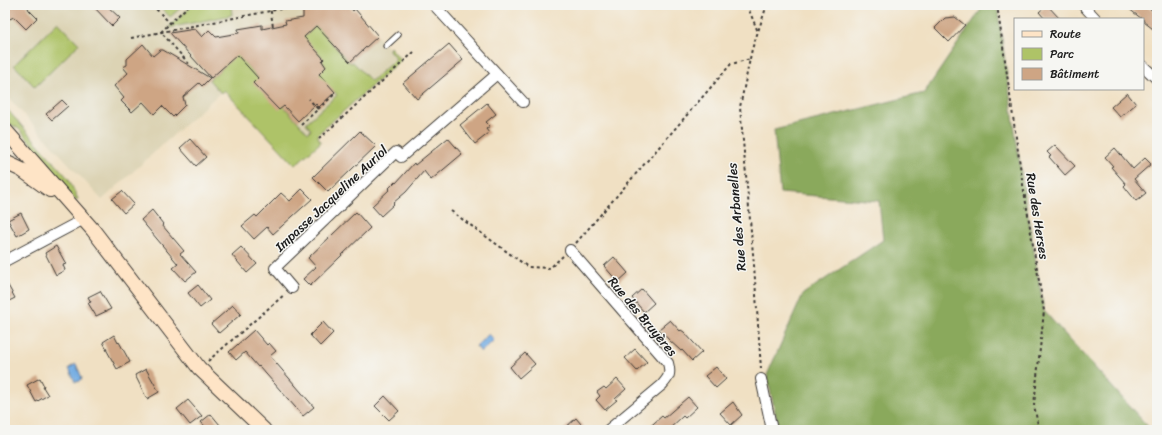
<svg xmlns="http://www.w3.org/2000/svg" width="1162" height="435" font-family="Sriracha,sans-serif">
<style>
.built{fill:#dcd3b4}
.green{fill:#aec367;stroke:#657042}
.forest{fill:#8aa95c;stroke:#53623c}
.water{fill:#72abe2;stroke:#47647f}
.building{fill:#cea584}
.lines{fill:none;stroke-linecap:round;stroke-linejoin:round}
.lane-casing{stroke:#3c3935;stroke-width:7}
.street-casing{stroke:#3c3935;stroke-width:12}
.secondary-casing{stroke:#3c3935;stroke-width:16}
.path{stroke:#3c3935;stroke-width:2;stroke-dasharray:3 3;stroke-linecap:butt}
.lane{stroke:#fff;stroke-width:5}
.street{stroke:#fff;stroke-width:10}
.secondary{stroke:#fee4c6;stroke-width:14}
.labels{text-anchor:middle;stroke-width:3;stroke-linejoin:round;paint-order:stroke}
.street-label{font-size:13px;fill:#1c1c1c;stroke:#f6f6f2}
</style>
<rect width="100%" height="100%" fill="#f6f6f2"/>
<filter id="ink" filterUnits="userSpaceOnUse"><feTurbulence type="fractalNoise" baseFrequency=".025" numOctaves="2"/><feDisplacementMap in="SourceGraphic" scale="8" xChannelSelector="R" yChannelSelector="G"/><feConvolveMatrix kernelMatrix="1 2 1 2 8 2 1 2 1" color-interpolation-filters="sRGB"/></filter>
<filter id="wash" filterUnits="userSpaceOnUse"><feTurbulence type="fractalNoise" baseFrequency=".012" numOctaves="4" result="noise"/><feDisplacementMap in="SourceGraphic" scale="16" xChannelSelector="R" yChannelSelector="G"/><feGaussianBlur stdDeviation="0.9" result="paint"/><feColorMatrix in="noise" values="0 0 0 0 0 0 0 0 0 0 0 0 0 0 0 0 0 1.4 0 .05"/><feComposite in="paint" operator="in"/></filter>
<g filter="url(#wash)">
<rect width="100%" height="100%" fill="#f0e0c3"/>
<path class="built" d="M 5,5 L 348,5 L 353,10 L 355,9 L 386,46 L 389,48 L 390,47 L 401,60 L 317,135 L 321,142 L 295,165 L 223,90 L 102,200 L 5,94 Z"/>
<g class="green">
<path d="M 158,5 L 184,5 L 170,17 Z"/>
<path d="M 193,5 L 231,5 L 232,15 L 168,28 Z"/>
<path d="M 58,22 L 79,44 L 35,87 L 14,65 Z"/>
<path d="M 316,26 L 349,62 L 351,63 L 353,62 L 371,81 L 396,59 L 389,50 L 390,47 L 401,60 L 317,135 L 321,142 L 295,165 L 224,90 L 221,93 L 209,80 L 230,61 L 234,48 L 238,56 L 308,133 L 311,130 L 306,123 L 337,95 L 321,77 L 317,75 L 326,67 L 322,61 L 324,59 L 309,43 L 301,40 Z"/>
<path d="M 5,107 L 68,178 L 78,199 L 76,201 L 52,175 L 50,165 L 19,129 L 5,121 Z"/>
</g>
<path class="forest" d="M 984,5 L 997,5 L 1022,179 L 1044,311 L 1151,430 L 779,430 L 767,375 L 803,294 L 883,240 L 879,201 L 780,193 L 774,130 L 924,93 Z"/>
<g class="water">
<path d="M 489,334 L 494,340 L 481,352 L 476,346 Z"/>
<path d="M 76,364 L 82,378 L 80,381 L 78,382 L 77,381 L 75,382 L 69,368 Z"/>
</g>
<g id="blocks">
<g class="building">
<path d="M 5,5 L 27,5 L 29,10 L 37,18 L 26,29 L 14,17 L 5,21 Z"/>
<path d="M 92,5 L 106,5 L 120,18 L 112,26 Z"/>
<path d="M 307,5 L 348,5 L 353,11 L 355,9 L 378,36 L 350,62 L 316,26 L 304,37 L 324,59 L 322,61 L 326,67 L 319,74 L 335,92 L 319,107 L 316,104 L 298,121 L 284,106 L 279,110 L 253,83 L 258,78 L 237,55 L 211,78 L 170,33 L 195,29 L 202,37 L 209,30 L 216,37 L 239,33 L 238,29 L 262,25 L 262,29 L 286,24 L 285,21 L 303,18 L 303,11 Z"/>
<path d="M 1047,5 L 1060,19 L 1045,19 L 1039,12 Z"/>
<path d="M 1124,5 L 1145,5 L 1157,14 L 1157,32 L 1144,22 L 1143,19 L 1142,19 Z"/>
<path d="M 955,17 L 965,25 L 949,42 L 935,28 L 945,18 Z"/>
<path d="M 143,44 L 153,56 L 160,50 L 163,50 L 210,78 L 202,86 L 199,83 L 183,97 L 185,105 L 173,117 L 162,106 L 154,114 L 143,102 L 132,112 L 121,101 L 124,98 L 114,86 L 128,73 L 123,67 L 127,65 L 127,59 Z"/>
<path d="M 449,44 L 463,60 L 417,99 L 403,83 Z"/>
<path d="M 1127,93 L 1136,104 L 1120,117 L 1111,107 Z"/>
<path d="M 62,100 L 68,106 L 52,120 L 46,114 Z"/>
<path d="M 487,103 L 496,114 L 486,122 L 490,126 L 486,129 L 489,133 L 475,144 L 460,125 Z"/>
<path d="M 360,131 L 376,146 L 328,192 L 313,177 Z"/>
<path d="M 448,138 L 462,154 L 431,180 L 424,171 L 406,192 L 393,203 L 394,204 L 381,216 L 372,206 L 390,189 L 389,188 L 395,182 L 396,183 L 414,163 L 415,165 Z"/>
<path d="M 190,139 L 206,157 L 196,166 L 180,148 Z"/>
<path d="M 1055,145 L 1075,166 L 1065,175 L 1049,157 L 1051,156 L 1047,152 Z"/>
<path d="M 1115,148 L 1133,169 L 1145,158 L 1151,164 L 1134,179 L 1146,193 L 1136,201 L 1124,186 L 1126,184 L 1111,167 L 1113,166 L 1105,157 Z"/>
<path d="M 302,189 L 312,199 L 273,234 L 267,227 L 254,239 L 242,226 L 255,215 L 257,217 L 281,193 L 290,201 Z"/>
<path d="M 122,191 L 134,204 L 124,213 L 112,199 Z"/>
<path d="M 152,210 L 163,224 L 162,225 L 184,251 L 180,254 L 196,272 L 185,281 L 173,268 L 178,264 L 141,220 Z"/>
<path d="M 356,212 L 370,228 L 310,286 L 303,279 L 316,267 L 308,258 Z"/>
<path d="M 21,213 L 29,229 L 17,236 L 8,220 Z"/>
<path d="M 56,246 L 66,264 L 63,265 L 65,270 L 56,275 L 45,253 Z"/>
<path d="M 241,247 L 257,264 L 247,273 L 232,255 Z"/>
<path d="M 614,257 L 628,273 L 618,282 L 604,266 Z"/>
<path d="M 5,280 L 15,298 L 5,303 Z"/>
<path d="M 198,285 L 210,300 L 200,308 L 188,293 Z"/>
<path d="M 642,289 L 654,303 L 644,312 L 632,298 Z"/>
<path d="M 100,291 L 111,309 L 96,316 L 88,303 L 91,302 L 88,297 Z"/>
<path d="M 233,305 L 241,314 L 219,333 L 211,324 Z"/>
<path d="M 670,320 L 680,331 L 681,330 L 684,332 L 702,352 L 692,361 L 682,350 L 681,351 L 669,340 L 659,329 Z"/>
<path d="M 323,322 L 333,333 L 320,346 L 310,335 Z"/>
<path d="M 254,330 L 267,345 L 269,343 L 276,351 L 270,356 L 314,407 L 303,416 L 259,366 L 258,367 L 245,352 L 236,360 L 229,352 Z"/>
<path d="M 114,335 L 118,343 L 119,342 L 130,362 L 117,369 L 106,349 L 107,349 L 103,342 Z"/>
<path d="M 635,349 L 647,362 L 637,371 L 625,358 Z"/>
<path d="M 525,353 L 535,364 L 519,378 L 510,367 Z"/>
<path d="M 716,367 L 726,379 L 716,388 L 705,376 Z"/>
<path d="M 146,369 L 159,392 L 147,399 L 135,375 Z"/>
<path d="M 40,378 L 44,386 L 43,387 L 48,395 L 36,402 L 27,385 Z"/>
<path d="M 617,379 L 626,389 L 615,399 L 617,400 L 605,410 L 596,400 L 600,396 L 597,392 L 604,387 L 606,389 Z"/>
<path d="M 385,396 L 399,411 L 389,420 L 375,406 Z"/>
<path d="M 688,397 L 697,407 L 685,418 L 683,416 L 668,430 L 646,430 L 662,416 L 664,418 Z"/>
<path d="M 188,400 L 202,416 L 190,425 L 177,409 Z"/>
<path d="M 733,402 L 742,415 L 731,425 L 720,413 Z"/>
<path d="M 211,414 L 220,425 L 214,430 L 208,430 L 201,422 Z"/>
<path d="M 576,418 L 586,430 L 563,430 Z"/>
</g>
</g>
</g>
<g filter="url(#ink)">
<use href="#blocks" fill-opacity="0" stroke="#3c3935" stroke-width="1"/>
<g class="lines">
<g class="lane-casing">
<path id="lane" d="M 386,46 L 398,35"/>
</g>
<g class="street-casing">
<g id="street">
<path d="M 434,5 L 523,102"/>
<path d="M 1083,5 L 1096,19"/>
<path d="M 1143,66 L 1157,79"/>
<path d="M 570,250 L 668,363 C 671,374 669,377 662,385 L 608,430"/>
<path d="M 5,261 L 84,219"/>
<path d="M 292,288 L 275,268 L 396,152 L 401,157 L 497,74"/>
<path d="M 761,379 L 772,430"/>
</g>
</g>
<g class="secondary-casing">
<g id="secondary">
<path d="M 5,130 L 93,230 L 199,368 L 264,430"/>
<path d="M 5,162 L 22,170 L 50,190"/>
</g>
</g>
<g class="path">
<path d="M 152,5 L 170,23"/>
<path d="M 189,5 L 161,32 L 190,65"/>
<path d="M 270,5 L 273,27"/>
<path d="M 747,5 L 758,32"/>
<path d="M 997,5 L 1022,179 L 1044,311 L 1034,405 L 1039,430"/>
<path d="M 131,38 L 301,5"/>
<path d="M 318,109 L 336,93"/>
<path d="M 301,125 L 318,109 L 309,99"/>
<path d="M 319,139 L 414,52"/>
<path d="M 451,211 L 528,267 L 550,268 L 563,256"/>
<path d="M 576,243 L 731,64 L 750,59"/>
<path d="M 208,361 L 285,294"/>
<path d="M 761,369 L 754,265 L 740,107 L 752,49 L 767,5"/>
</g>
<use href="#lane" class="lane"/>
<use href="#street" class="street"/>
<use href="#secondary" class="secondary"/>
</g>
</g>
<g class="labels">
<g class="street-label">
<text transform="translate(331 198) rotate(-43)" y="5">Impasse Jacqueline Auriol</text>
<text transform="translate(1038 216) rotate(81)" y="5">Rue des Herses</text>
<text transform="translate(736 217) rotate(-95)" y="5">Rue des Arbanelles</text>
<text transform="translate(643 316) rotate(50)" y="5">Rue des Bruyères</text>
</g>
</g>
<rect width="1162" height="435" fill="none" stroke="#f6f6f2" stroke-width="20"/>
<rect x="1014" y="18" width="130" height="72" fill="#f6f6f2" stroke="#9f9f9c"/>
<rect x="1022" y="31" width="20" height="6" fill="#fee4c6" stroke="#9f9f9c"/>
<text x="1050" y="38" font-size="12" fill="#1c1c1c">Route</text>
<rect x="1022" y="48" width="20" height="12" fill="#aec367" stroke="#9f9f9c"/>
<text x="1050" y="58" font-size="12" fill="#1c1c1c">Parc</text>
<rect x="1022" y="68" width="20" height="12" fill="#cea584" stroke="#9f9f9c"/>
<text x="1050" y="78" font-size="12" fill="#1c1c1c">Bâtiment</text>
</svg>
